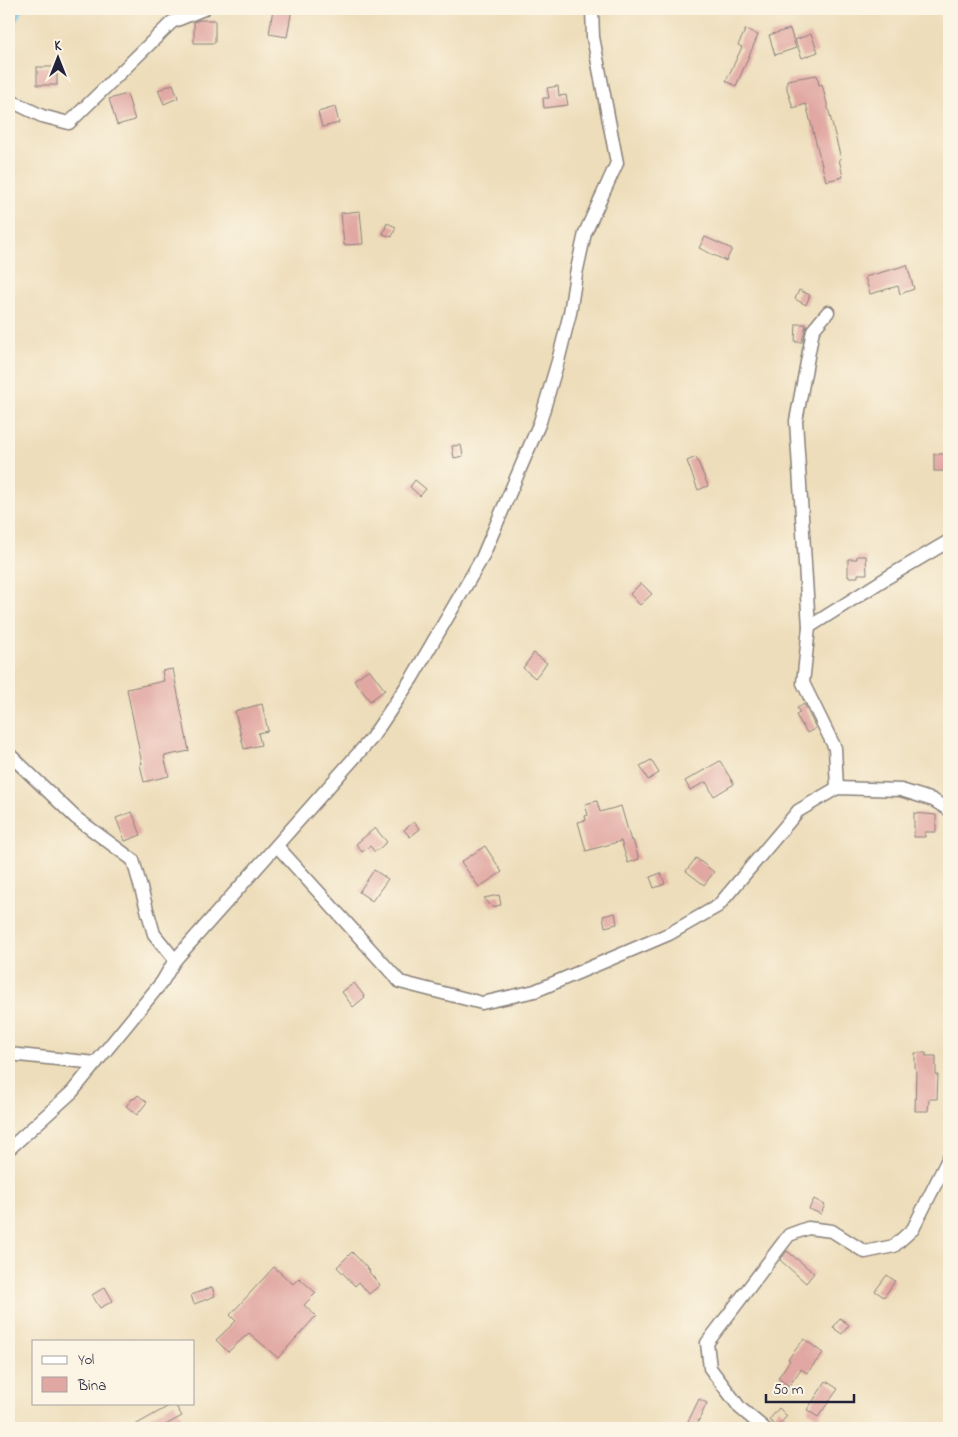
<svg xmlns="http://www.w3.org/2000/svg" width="958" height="1437" font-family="'Indie Flower',sans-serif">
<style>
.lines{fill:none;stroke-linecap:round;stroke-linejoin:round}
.stream{stroke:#6bbce6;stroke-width:4}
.building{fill:#e1a7a2}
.minor-casing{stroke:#88807a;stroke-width:15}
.minor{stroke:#fff;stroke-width:12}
</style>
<rect width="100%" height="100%" fill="#fcf5e5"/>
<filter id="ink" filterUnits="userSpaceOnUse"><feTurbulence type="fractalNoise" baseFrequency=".02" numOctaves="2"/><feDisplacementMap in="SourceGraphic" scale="10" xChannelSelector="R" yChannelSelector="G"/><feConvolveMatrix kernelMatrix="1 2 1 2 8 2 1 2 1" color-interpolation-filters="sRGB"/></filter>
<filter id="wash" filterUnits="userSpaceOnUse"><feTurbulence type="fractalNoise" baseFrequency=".0096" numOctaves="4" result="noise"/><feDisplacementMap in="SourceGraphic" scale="20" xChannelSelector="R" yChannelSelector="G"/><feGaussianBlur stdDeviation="1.12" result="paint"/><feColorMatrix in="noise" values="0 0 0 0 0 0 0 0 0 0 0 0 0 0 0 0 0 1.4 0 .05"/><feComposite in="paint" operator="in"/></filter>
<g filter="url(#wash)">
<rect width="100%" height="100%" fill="#edddba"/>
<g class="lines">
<path class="stream" d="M 9,30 L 22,9"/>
</g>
<g id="blocks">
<g class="building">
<path d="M 273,9 L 292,9 L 287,37 L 269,34 Z"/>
<path d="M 200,20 L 215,20 L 215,43 L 194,43 L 194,22 Z"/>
<path d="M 746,29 L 758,35 L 736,86 L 726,81 L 742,47 L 738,45 Z"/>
<path d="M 790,29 L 796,48 L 775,55 L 769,35 Z"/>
<path d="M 811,34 L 818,52 L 802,58 L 795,40 Z"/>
<rect x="37" y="67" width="20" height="18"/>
<path d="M 817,75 L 819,85 L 822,84 L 841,159 L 839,159 L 843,177 L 826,181 L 806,104 L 793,108 L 787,89 L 787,80 Z"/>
<path d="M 173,84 L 178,98 L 164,104 L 158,90 Z"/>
<path d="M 558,86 L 559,96 L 566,95 L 568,105 L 544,108 L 543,98 L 549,98 L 547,88 Z"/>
<path d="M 127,94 L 135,120 L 117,125 L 109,99 Z"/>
<path d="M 335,107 L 339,123 L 322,127 L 318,112 Z"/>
<path d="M 360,211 L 363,244 L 344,245 L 341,213 Z"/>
<path d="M 387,223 L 396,227 L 392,237 L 383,234 Z"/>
<path d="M 705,237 L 732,249 L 726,261 L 699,248 Z"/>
<path d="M 907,265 L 914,289 L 900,294 L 898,286 L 870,294 L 865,277 Z"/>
<path d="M 799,290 L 810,295 L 806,305 L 795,299 Z"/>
<path d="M 796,324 L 806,324 L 802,342 L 795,342 Z"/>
<path d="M 461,445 L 463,456 L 454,458 L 452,446 Z"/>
<rect x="934" y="454" width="13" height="17"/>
<path d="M 696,457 L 708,486 L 698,490 L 687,461 Z"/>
<path d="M 415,480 L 426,489 L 420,496 L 410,487 Z"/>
<path d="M 857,556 L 866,556 L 867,574 L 858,574 L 858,577 L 848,577 L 848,559 L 857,559 Z"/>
<path d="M 641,583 L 652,594 L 640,605 L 630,594 Z"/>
<path d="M 534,653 L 547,663 L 535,678 L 523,668 Z"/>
<path d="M 173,669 L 189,751 L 164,756 L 169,776 L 144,782 L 140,764 L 142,764 L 127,689 L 164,681 L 162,671 Z"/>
<path d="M 369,669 L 385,690 L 370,701 L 354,680 Z"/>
<path d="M 262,704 L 268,731 L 258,733 L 261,745 L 244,749 L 235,711 Z"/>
<path d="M 804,704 L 816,728 L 807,733 L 796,715 L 800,713 L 797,708 Z"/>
<path d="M 651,760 L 659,773 L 648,780 L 640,766 Z"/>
<path d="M 720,761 L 734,784 L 714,796 L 706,782 L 690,790 L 685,781 Z"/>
<path d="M 597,801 L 600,812 L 621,806 L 631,841 L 633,840 L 639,859 L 628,863 L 621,841 L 586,851 L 578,822 L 586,820 L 585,816 L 588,815 L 585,804 Z"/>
<path d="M 132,812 L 141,835 L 125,841 L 116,818 Z"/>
<path d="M 914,813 L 936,815 L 936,832 L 925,832 L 925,837 L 914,837 Z"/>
<path d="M 414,822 L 420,829 L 410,837 L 404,830 Z"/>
<path d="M 375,828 L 387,842 L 375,852 L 370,846 L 362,852 L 356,844 Z"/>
<path d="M 485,846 L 502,872 L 479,887 L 461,862 Z"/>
<path d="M 696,858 L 714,872 L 704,885 L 686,871 Z"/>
<path d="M 374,870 L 388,879 L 372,901 L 359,892 Z"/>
<path d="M 661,873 L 665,884 L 654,888 L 650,877 Z"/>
<path d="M 499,895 L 501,905 L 492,907 L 484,898 Z"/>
<path d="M 615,913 L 617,924 L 605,927 L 603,916 Z"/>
<path d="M 354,983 L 365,997 L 353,1007 L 342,992 Z"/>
<path d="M 915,1053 L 926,1053 L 926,1056 L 936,1056 L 936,1075 L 938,1075 L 937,1099 L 929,1099 L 928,1111 L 915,1111 L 916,1069 L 915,1069 Z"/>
<path d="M 138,1095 L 147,1102 L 137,1115 L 126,1106 L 133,1098 L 134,1099 Z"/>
<path d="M 814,1199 L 825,1205 L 821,1214 L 809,1209 Z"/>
<path d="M 787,1251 L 814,1273 L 806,1283 L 780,1260 Z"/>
<path d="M 352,1252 L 370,1271 L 369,1272 L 380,1285 L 369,1294 L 359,1282 L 355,1286 L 337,1267 Z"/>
<path d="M 274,1267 L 293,1284 L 299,1278 L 316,1293 L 304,1305 L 316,1316 L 278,1358 L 249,1333 L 228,1352 L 216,1340 L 236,1321 L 230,1315 Z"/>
<path d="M 887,1275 L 895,1281 L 884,1297 L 875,1291 Z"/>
<path d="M 105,1287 L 113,1301 L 100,1308 L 92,1295 Z"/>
<path d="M 212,1287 L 215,1296 L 194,1304 L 191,1295 Z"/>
<path d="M 840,1318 L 849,1325 L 842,1334 L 833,1328 Z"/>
<path d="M 804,1339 L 823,1353 L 807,1373 L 801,1369 L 789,1386 L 778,1378 L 790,1360 L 788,1359 Z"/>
<path d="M 826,1381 L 838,1389 L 818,1417 L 807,1410 Z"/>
<path d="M 699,1399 L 707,1403 L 695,1428 L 685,1428 Z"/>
<path d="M 174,1403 L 182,1416 L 160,1428 L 130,1428 Z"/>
<path d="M 779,1408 L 787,1416 L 777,1427 L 769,1420 Z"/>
</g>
</g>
</g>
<g filter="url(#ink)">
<use href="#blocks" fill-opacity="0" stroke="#88807a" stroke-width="1"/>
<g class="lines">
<g class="minor-casing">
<g id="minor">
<path d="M 9,100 L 42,116 L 69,123 L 172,22 L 204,9"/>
<path d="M 828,312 L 813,330 L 796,421 L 809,627 L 803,683 L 835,748 L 837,788"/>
<path d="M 809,627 L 888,577 L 949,541"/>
<path d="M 9,754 L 76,818 L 133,860 L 154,934 L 175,960"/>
<path d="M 277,846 L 400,982 L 482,1003 L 535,991 L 669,934 L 718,906 L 798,811 L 837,788 L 901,790 L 933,800 L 949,810"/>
<path d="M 9,1054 L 96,1063"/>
<path d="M 9,1149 L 72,1092 L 162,982 L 175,960 L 371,739 L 412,678 L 482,558 L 540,422 L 558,361 L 570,313 L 576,274 L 585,233 L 617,163 L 593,37 L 592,9"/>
<path d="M 764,1428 L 740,1408 L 710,1368 L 707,1343 L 789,1235 L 808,1228 L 832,1231 L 865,1252 L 894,1246 L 913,1229 L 949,1157"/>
</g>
</g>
<use href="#minor" class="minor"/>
</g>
</g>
<rect width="958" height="1437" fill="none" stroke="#fcf5e5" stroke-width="30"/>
<rect x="32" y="1340" width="162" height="65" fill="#fcf5e5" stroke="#a5a1a1"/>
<rect x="42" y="1356" width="25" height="8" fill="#ffffff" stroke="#a5a1a1"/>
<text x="78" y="1364" font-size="15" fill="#22223b">Yol</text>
<rect x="42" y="1377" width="25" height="15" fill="#e1a7a2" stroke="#a5a1a1"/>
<text x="78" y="1390" font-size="15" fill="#22223b">Bina</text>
<g transform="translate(58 58)" stroke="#fcf5e5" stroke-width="4" paint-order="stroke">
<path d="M0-4L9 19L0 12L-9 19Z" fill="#22223b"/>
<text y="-8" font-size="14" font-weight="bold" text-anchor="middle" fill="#22223b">K</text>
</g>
<path d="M766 1394v8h88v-8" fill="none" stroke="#22223b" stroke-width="2.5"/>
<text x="773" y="1394" font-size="15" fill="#22223b" stroke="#fcf5e5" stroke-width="4" paint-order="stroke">50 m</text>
</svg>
